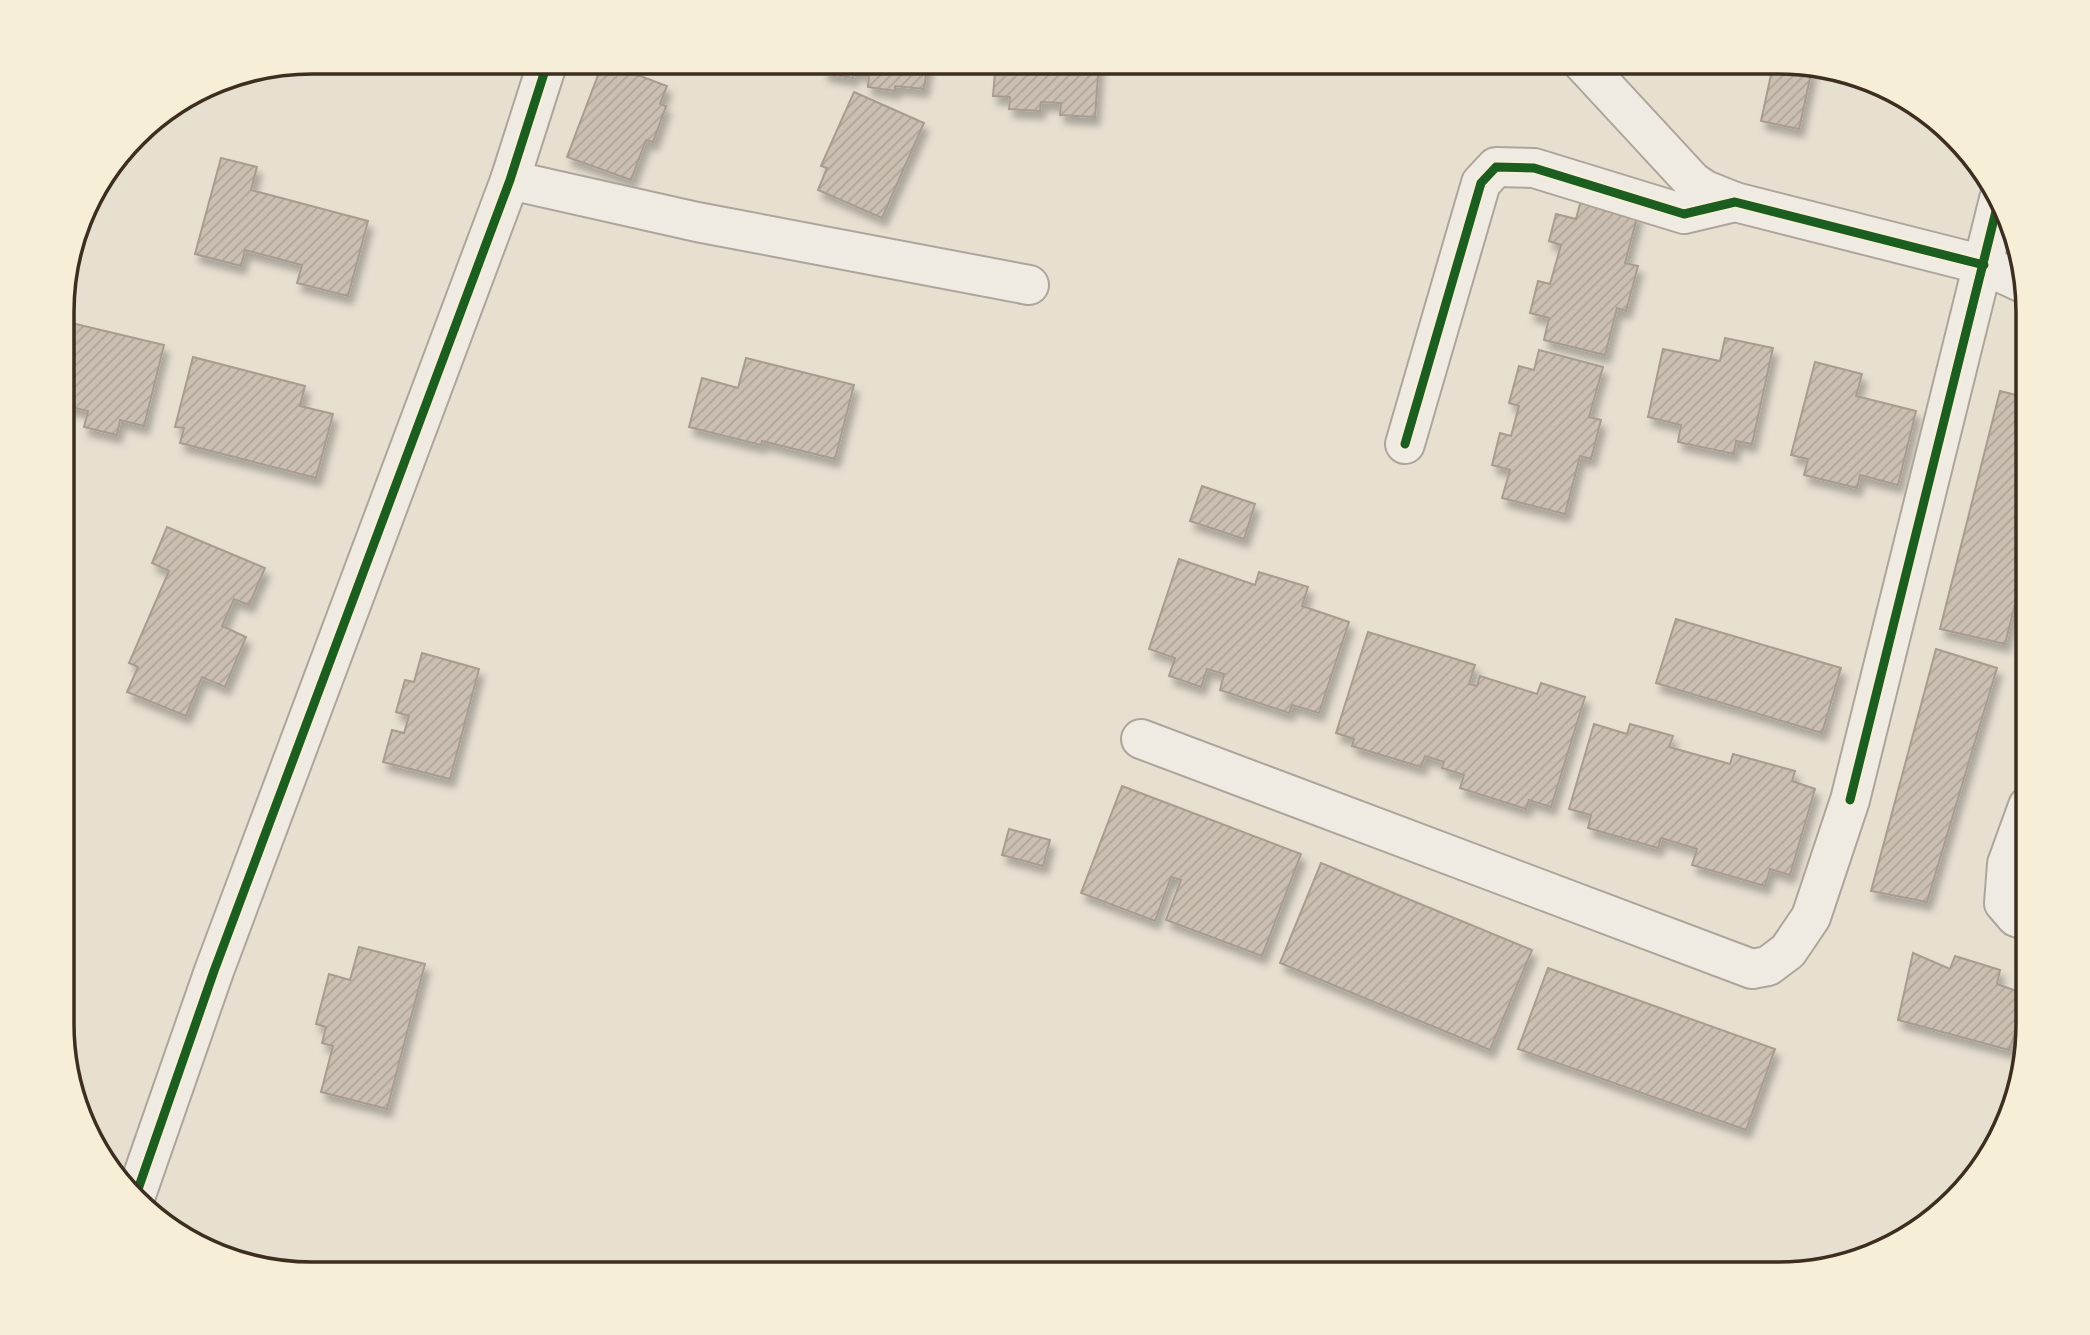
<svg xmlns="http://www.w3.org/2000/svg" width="2090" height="1335" font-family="'Noto Serif',serif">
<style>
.building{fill:url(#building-hatch);stroke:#a89c90;stroke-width:2;filter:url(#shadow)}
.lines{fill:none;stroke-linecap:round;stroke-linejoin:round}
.minor-casing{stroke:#ada599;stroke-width:42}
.minor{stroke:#efebe3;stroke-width:38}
.cycleway-casing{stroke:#f7eed8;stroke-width:13}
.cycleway{stroke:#1b5e20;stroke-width:9}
.rim{fill:none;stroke:#3d2e20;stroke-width:3.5}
</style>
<defs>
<pattern id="building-hatch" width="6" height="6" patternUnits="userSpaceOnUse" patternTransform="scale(1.75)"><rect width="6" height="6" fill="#cbbfb2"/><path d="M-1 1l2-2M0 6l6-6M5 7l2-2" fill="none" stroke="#afa499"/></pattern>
<filter id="shadow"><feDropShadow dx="4.5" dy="8" stdDeviation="3.5" flood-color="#0004"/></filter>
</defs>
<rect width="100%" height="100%" fill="#e7e0d1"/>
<g class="building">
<path d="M 825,61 L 928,61 L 924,89 L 895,86 L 895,91 L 868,87 L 869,74 L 854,72 L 853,78 L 824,73 Z"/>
<path d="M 996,61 L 1099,61 L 1095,117 L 1060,115 L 1061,103 L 1041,102 L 1040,111 L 1009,109 L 1010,97 L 993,96 Z"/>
<path d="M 1774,61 L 1812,69 L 1799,129 L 1761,121 Z"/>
<path d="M 603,62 L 667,86 L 660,104 L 666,106 L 653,142 L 646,140 L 631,180 L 567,157 Z"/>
<path d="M 854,92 L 924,123 L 882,218 L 818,190 L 827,168 L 821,166 Z"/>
<path d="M 221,158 L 257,167 L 251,190 L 368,221 L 348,296 L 297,283 L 302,265 L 245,250 L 241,266 L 195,254 Z"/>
<path d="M 1581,200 L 1638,214 L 1625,263 L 1638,266 L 1626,311 L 1617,308 L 1605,355 L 1544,340 L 1549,318 L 1530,313 L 1538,281 L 1550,284 L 1561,245 L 1549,241 L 1556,214 L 1576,219 Z"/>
<path d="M 63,321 L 164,345 L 144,426 L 120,420 L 117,435 L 84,427 L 88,411 L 63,405 Z"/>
<path d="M 1725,338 L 1773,348 L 1752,444 L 1736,441 L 1734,454 L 1678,442 L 1681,425 L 1648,417 L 1663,349 L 1720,361 Z"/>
<path d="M 1539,350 L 1603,367 L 1589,417 L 1601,420 L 1591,459 L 1580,456 L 1565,514 L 1502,498 L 1510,470 L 1492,465 L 1500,433 L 1511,436 L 1519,406 L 1509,403 L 1519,366 L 1534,370 Z"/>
<path d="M 193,357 L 305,386 L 300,406 L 333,414 L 316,478 L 180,443 L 184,428 L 175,427 Z"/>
<path d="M 746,358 L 854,385 L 835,459 L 762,441 L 761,445 L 689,427 L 702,378 L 738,388 Z"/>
<path d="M 1815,362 L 1862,374 L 1856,396 L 1916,411 L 1898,485 L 1860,475 L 1857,488 L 1804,475 L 1808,459 L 1791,455 Z"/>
<path d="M 2000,391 L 2028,398 L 2028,552 L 2005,644 L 1940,629 Z"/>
<path d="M 1202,486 L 1255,504 L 1244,539 L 1190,521 Z"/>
<path d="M 167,527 L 265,568 L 249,605 L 234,599 L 222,626 L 246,637 L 225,687 L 202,677 L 186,716 L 127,692 L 138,667 L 129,663 L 169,571 L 152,563 Z"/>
<path d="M 1179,559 L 1255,585 L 1259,572 L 1308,587 L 1302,606 L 1349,622 L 1319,713 L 1292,705 L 1289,713 L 1220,690 L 1224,674 L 1207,669 L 1201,687 L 1169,676 L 1175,658 L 1149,649 Z"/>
<path d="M 1676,619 L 1841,668 L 1822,733 L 1656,683 Z"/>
<path d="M 1368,632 L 1475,665 L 1469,684 L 1477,686 L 1480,676 L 1537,694 L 1541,683 L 1585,697 L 1551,807 L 1529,800 L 1526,809 L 1460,788 L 1464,775 L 1442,768 L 1444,762 L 1425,756 L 1421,767 L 1352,746 L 1354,739 L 1336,733 Z"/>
<path d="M 1936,649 L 1997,668 L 1927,902 L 1871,891 Z"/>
<path d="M 422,653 L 479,669 L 450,779 L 383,762 L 392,730 L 404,733 L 409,716 L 396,712 L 405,680 L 414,682 Z"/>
<path d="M 1594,724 L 1627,734 L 1630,724 L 1673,736 L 1669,747 L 1730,764 L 1733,754 L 1795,771 L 1792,781 L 1815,789 L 1790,875 L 1770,869 L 1765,886 L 1692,865 L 1697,849 L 1661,838 L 1658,848 L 1588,828 L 1591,815 L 1569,809 Z"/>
<path d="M 1122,786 L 1301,854 L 1262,956 L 1166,920 L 1181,880 L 1171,877 L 1155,921 L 1081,893 Z"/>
<path d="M 1009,829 L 1050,840 L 1043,866 L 1002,855 Z"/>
<path d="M 1321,863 L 1532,950 L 1490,1050 L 1280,963 Z"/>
<path d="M 359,947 L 425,964 L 387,1109 L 321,1092 L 333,1046 L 322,1043 L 326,1027 L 316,1024 L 329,974 L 350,980 Z"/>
<path d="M 1913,953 L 1950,969 L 1955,956 L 2000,970 L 1997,984 L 2028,995 L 2009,1050 L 1898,1020 Z"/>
<path d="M 1548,968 L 1775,1049 L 1746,1130 L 1518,1049 Z"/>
</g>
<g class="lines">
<g class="minor-casing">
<g id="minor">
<path d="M 1581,61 L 1692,181 L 1705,190 L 1735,202"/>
<path d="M 510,180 L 697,222 L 1029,285"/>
<path d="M 1405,444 L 1481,183 L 1496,167 L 1534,168 L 1684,214 L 1735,202 L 1984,265 L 2025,284"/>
<path d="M 1141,739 L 1752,969 L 1768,966 L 1788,951 L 1811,917 L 1850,800 L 1999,199"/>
<path d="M 2028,806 L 2007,864 L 2004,903 L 2016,917 L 2028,921"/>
<path d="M 136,1195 L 214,971 L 510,180 L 548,61"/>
</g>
</g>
<use href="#minor" class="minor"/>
<g class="cycleway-casing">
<g id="cycleway">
<path d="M 1405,444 L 1481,183 L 1496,167 L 1534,168 L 1684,214 L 1735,202 L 1984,265"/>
<path d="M 1850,800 L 1999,199"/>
<path d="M 136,1195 L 214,971 L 510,180 L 548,61"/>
</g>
</g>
<use href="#cycleway" class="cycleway"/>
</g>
<path d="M0 0H2090V1335H0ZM312 74H1778A238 238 0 0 1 2016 312V1024A238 238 0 0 1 1778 1262H312A238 238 0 0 1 74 1024V312A238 238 0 0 1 312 74Z" fill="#f7eed8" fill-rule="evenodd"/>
<path class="rim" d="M312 74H1778A238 238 0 0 1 2016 312V1024A238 238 0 0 1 1778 1262H312A238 238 0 0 1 74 1024V312A238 238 0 0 1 312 74Z"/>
</svg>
